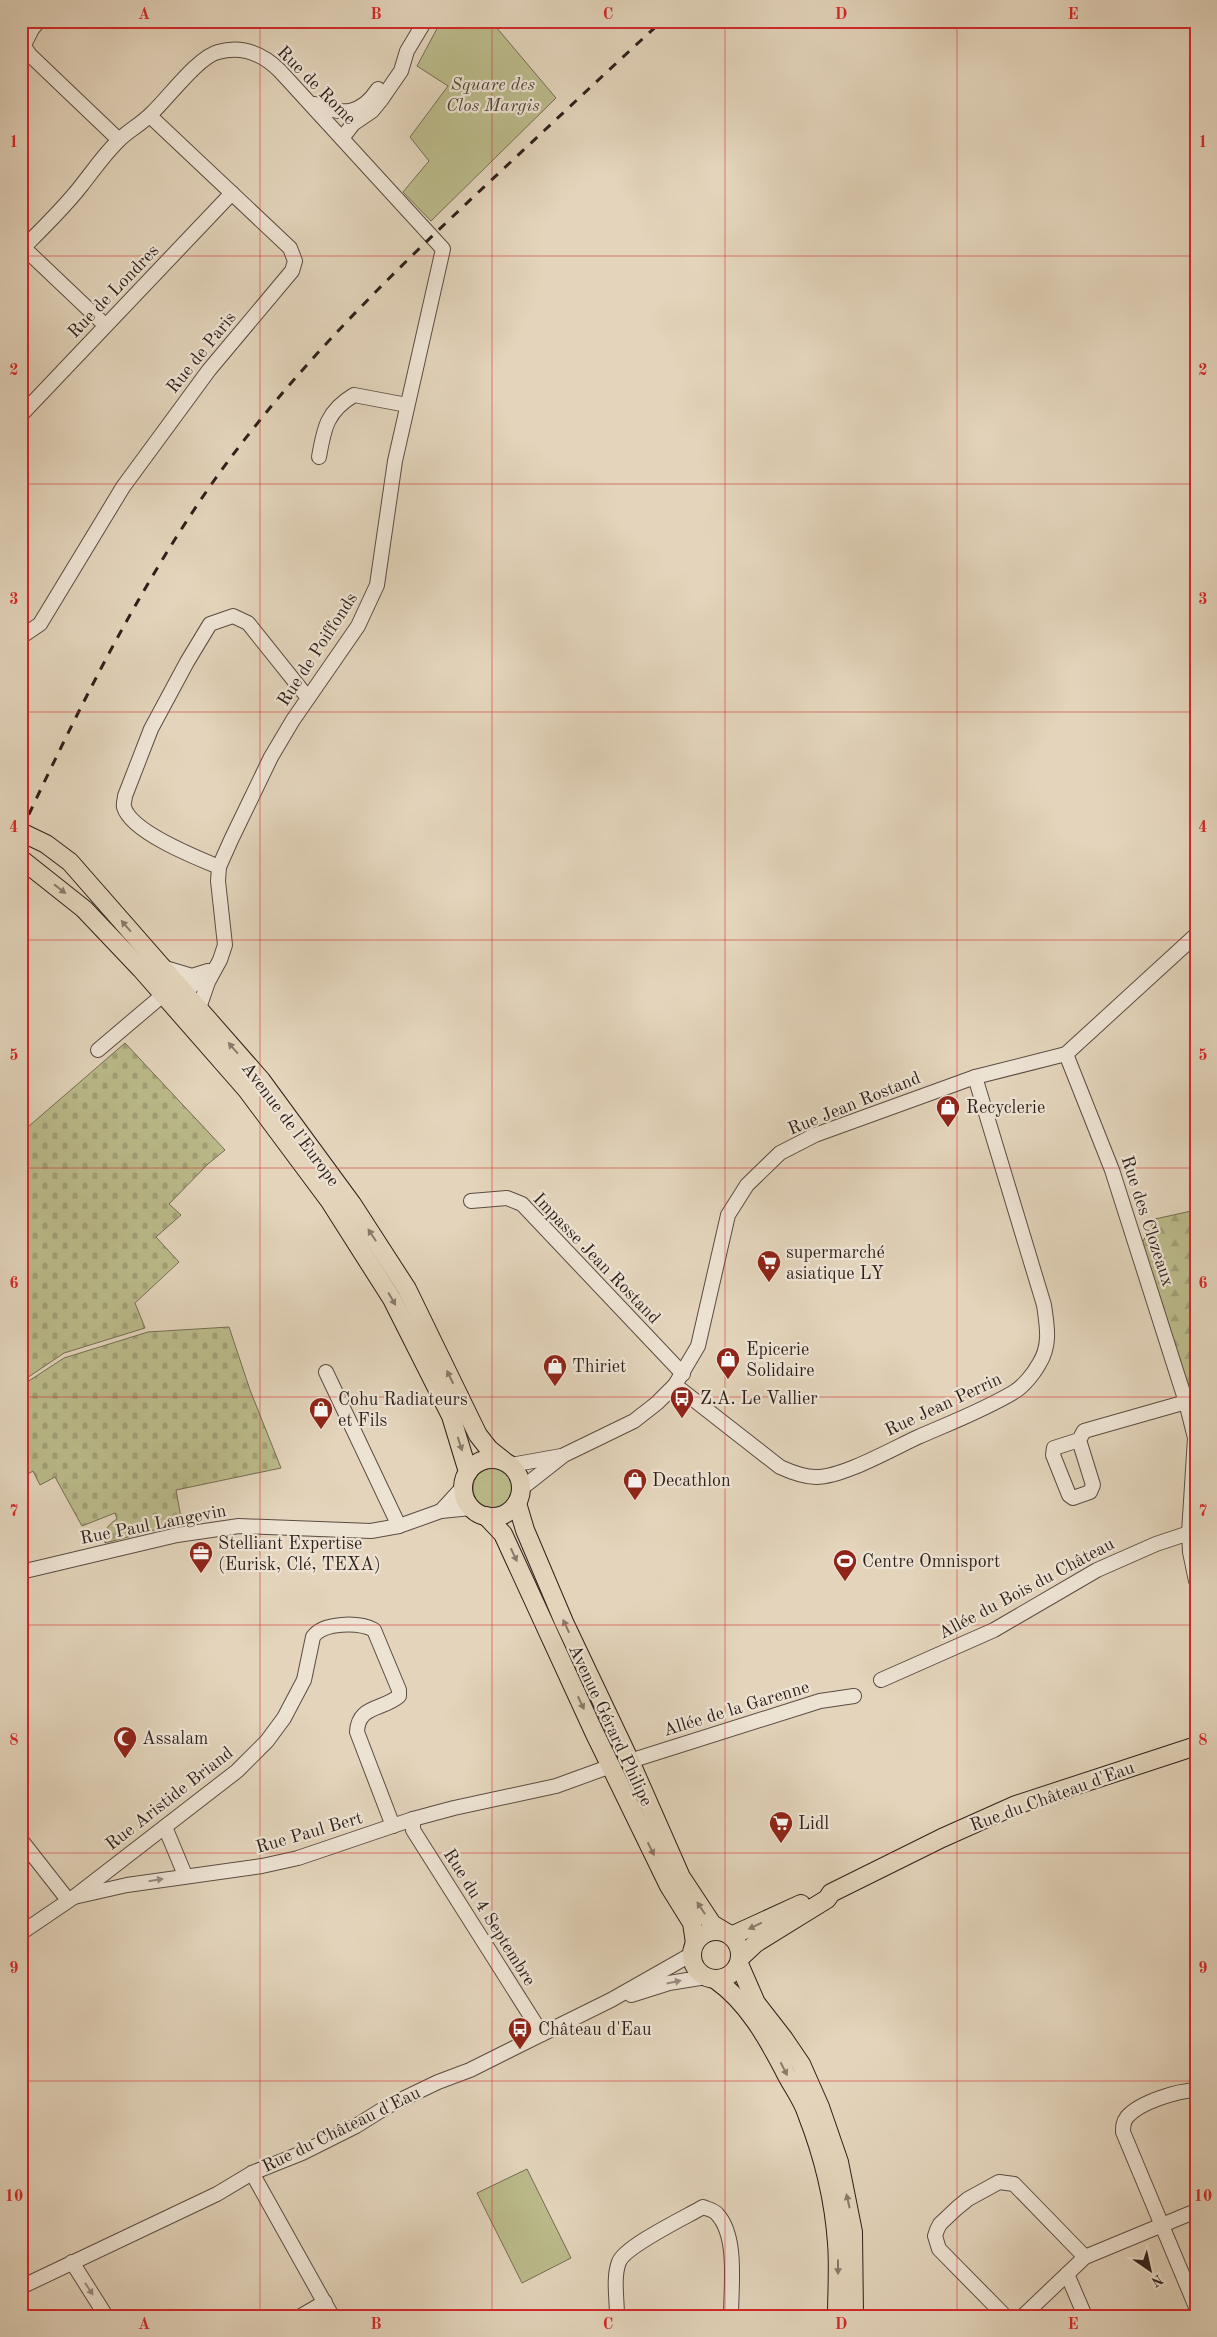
<svg xmlns="http://www.w3.org/2000/svg" width="1217" height="2337" font-family="'Old Standard TT',serif">
<style>
.green{fill:#bbbb8b;stroke:#746d52}
.forest{fill:url(#forest-firs);stroke:#746d52}
.cemetery{fill:url(#cemetery-stones);stroke:#746d52}
.lines{fill:none;stroke-linecap:round;stroke-linejoin:round}
.minor-casing{stroke:#5b4c42;stroke-width:16}
.major-casing{stroke:#2e1f1a;stroke-width:20}
.minor{stroke:#ede3d3;stroke-width:14}
.major{stroke:#e3d4bb;stroke-width:18}
.rail{stroke:#2e1f1a;stroke-width:3;stroke-dasharray:9 9;stroke-linecap:butt}
.oneway{fill:#887a6a}
.oneway2{fill:#978b80}
.grid{fill:none;stroke:#d62828;stroke-width:1;stroke-opacity:0.55}
.labels{text-anchor:middle;stroke-width:4.5;stroke-linejoin:round;paint-order:stroke}
.park-label{font-size:18px;font-style:italic;fill:#514636;stroke:#ede3d3}
.street-label{font-size:18px;fill:#2e1f1a;stroke:#ede3d3}
.poi-label{font-size:18px;fill:#2e1f1a;stroke:#ede3d3;text-anchor:start}
.neatline{fill:none;stroke:#d62828;stroke-width:2}
.grid-label{font-size:16px;text-anchor:middle;font-weight:bold;fill:#d62828}
</style>
<defs>
<pattern id="forest-firs" width="22" height="20" patternUnits="userSpaceOnUse" patternTransform="scale(1.25)"><rect width="22" height="20" fill="#bbbb8b"/><path d="M5 1l3.5 6h-7zM16 11l3.5 6h-7z" fill="#a1a077"/></pattern>
<pattern id="cemetery-stones" width="16" height="16" patternUnits="userSpaceOnUse" patternTransform="scale(1.25)"><rect width="16" height="16" fill="#bbbb8b"/><path d="M2 7V4a2 2 0 0 1 4 0v3zM10 15v-3a2 2 0 0 1 4 0v3z" fill="#a1a077"/></pattern>
</defs>
<rect width="100%" height="100%" fill="#e3d4bb"/>
<filter id="stains"><feTurbulence type="fractalNoise" baseFrequency=".004" numOctaves="4"/><feColorMatrix values="0 0 0 0 .2 0 0 0 0 .09 0 0 0 0 .02 0 0 0 .5 -.17"/></filter>
<radialGradient id="worn" r=".72"><stop offset=".6" stop-color="#630" stop-opacity="0"/><stop offset="1" stop-color="#630" stop-opacity=".3"/></radialGradient>
<g class="green">
<path d="M 441,21 L 491,21 L 556,98 L 431,221 L 403,192 L 429,161 L 410,137 L 448,86 L 417,66 Z"/>
<circle cx="493" cy="1488" r="20"/>
<path d="M 527,2169 L 571,2258 L 522,2283 L 477,2193 Z"/>
</g>
<path class="forest" d="M 1196,1210 L 1196,1412 L 1142,1243 L 1155,1219 Z"/>
<g class="cemetery">
<path d="M 125,1043 L 225,1150 L 208,1164 L 169,1204 L 181,1215 L 156,1237 L 179,1262 L 135,1303 L 145,1328 L 64,1353 L 21,1382 L 21,1133 Z"/>
<path d="M 229,1327 L 250,1390 L 281,1468 L 176,1490 L 182,1523 L 105,1543 C 104,1531 107,1525 117,1519 L 115,1513 L 82,1526 L 55,1477 L 40,1485 L 33,1471 L 21,1478 L 21,1386 L 64,1358 L 148,1332 Z"/>
</g>
<g class="lines">
<g class="minor-casing">
<g id="minor">
<path d="M 21,42 L 30,55 L 119,140"/>
<path d="M 24,45 L 32,29 L 39,21"/>
<path d="M 315,104 C 342,116 361,115 378,89"/>
<path d="M 343,137 L 353,124 L 372,111 L 381,100 L 401,71 L 407,51 L 425,21"/>
<path d="M 24,248 L 105,325"/>
<path d="M 21,250 C 41,230 63,209 81,186 C 93,171 103,156 117,142 C 127,131 142,124 152,113 C 168,98 198,57 218,52 C 243,45 263,54 280,71 L 443,249 L 395,461 L 377,585 L 358,626 L 293,720 L 271,757 L 231,840 L 219,867 L 218,881 L 225,945 L 220,960 L 208,982 L 199,1008"/>
<path d="M 21,415 L 232,193"/>
<path d="M 319,457 C 324,428 327,411 354,395 L 407,405"/>
<path d="M 21,637 L 40,624 L 123,487 L 209,370 L 292,271 L 295,261 L 290,248 L 150,116"/>
<path d="M 219,867 C 197,858 131,832 124,807 C 123,804 125,799 125,796 L 151,729 L 187,662 L 210,624 L 233,616 L 248,623 L 308,698"/>
<path d="M 162,967 L 192,976 L 208,971"/>
<path d="M 177,998 L 211,971"/>
<path d="M 98,1050 L 170,989"/>
<path d="M 1066,1054 L 1112,1170 L 1186,1402 L 1195,1438 L 1189,1533 L 1190,1552 L 1196,1581"/>
<path d="M 471,1201 L 507,1198 L 522,1204 L 683,1374"/>
<path d="M 326,1372 L 399,1526"/>
<path d="M 675,1385 L 780,1467 C 791,1472 803,1477 816,1477 C 843,1477 892,1449 918,1437 C 950,1423 984,1410 1014,1392 C 1024,1386 1034,1373 1039,1364 C 1051,1345 1047,1326 1044,1305 L 975,1077"/>
<path d="M 1079,1440 L 1093,1485 L 1090,1492 L 1073,1498 L 1069,1495 L 1053,1455 L 1054,1448 L 1079,1440 L 1084,1431 L 1186,1402"/>
<path d="M 511,1465 L 561,1456"/>
<path d="M 522,1488 L 564,1455 L 634,1421 L 657,1403 L 675,1385 L 698,1346 L 728,1215 L 747,1185 L 780,1153 L 815,1135 L 975,1077 L 1066,1054 L 1196,935"/>
<path d="M 441,1511 L 463,1487"/>
<path d="M 21,1572 L 177,1535 L 239,1526 L 371,1531 L 399,1526 L 441,1511 L 471,1508"/>
<path d="M 881,1680 L 994,1630 L 1097,1570 L 1156,1544 L 1189,1533"/>
<path d="M 630,1761 L 820,1701 L 854,1696"/>
<path d="M 413,1819 L 413,1830 L 542,2034"/>
<path d="M 165,1827 L 185,1875"/>
<path d="M 21,1840 L 68,1900"/>
<path d="M 74,1897 L 237,1771 L 267,1741 L 284,1718 L 304,1680 L 313,1637 C 323,1622 359,1622 374,1630 L 399,1690 L 399,1696 C 383,1710 358,1705 357,1732 L 393,1826"/>
<path d="M 21,1933 L 74,1897 L 127,1885 L 262,1866 L 298,1858 L 413,1819 L 454,1808 L 556,1786 L 611,1766"/>
<path d="M 631,1995 L 669,1983 L 706,1977"/>
<path d="M 1196,2090 C 1177,2091 1140,2102 1127,2117 C 1123,2122 1123,2127 1123,2132 L 1196,2307"/>
<path d="M 252,2173 L 332,2316"/>
<path d="M 72,2262 L 106,2316"/>
<path d="M 1067,2274 L 1085,2316"/>
<path d="M 21,2287 L 217,2194 L 252,2173 L 302,2153 L 356,2126 L 388,2106 L 438,2082 L 470,2070 L 528,2041 L 611,2000 L 692,1954"/>
<path d="M 301,2316 L 325,2302"/>
<path d="M 617,2316 C 617,2299 613,2277 619,2262 C 625,2246 686,2217 703,2207 C 707,2209 714,2210 717,2214 C 738,2236 731,2287 731,2316"/>
<path d="M 1005,2316 L 939,2249 L 935,2236 L 937,2230 L 940,2224 L 957,2208 L 968,2199 L 999,2182 L 1014,2184 L 1085,2257"/>
<path d="M 1023,2316 L 1085,2257 L 1196,2211"/>
</g>
</g>
<g class="major-casing">
<g id="major">
<path d="M 21,832 L 46,844 L 70,862 L 261,1080 L 352,1204 L 407,1289 L 478,1435 L 489,1449 L 504,1461"/>
<path d="M 21,859 L 84,909 L 141,969 L 247,1090 L 329,1200 L 392,1299 L 451,1416 L 468,1472"/>
<circle cx="492" cy="1488" r="29"/>
<path d="M 517,1503 L 525,1530 L 564,1622 L 630,1761 L 681,1877 L 712,1924 L 727,1933"/>
<path d="M 486,1516 L 503,1534 L 594,1732 L 669,1886 L 692,1923 L 695,1943"/>
<circle cx="716" cy="1955" r="24"/>
<path d="M 731,1936 L 801,1904"/>
<path d="M 741,1957 L 756,1943 L 827,1899 L 831,1893 L 942,1838 L 1016,1805 L 1196,1746"/>
<path d="M 739,1964 L 756,2003 L 784,2039 L 801,2064 L 820,2107 L 839,2162 L 853,2232 L 854,2316"/>
<path d="M 716,1980 C 747,2002 767,2037 784,2070 C 791,2085 802,2098 807,2114 C 823,2155 834,2199 837,2243 C 839,2267 837,2292 837,2316"/>
</g>
</g>
<use href="#minor" class="minor"/>
<use href="#major" class="major"/>
<path class="rail" d="M 21,831 C 78,710 136,592 213,482 C 291,372 387,278 485,186 C 544,131 602,76 662,21"/>
</g>
<defs><path id="oneway-solid" d="M-6-.8H1V-3.2L6.5 0L1 3.2V.8H-6Z" transform="scale(1.25)"/></defs>
<g class="oneway">
<use href="#oneway-solid" transform="translate(60 889) rotate(38)"/>
<use href="#oneway-solid" transform="translate(126 926) rotate(-131)"/>
<use href="#oneway-solid" transform="translate(233 1048) rotate(-131)"/>
<use href="#oneway-solid" transform="translate(372 1235) rotate(-123)"/>
<use href="#oneway-solid" transform="translate(392 1299) rotate(60)"/>
<use href="#oneway-solid" transform="translate(450 1377) rotate(-116)"/>
<use href="#oneway-solid" transform="translate(460 1444) rotate(72)"/>
<use href="#oneway-solid" transform="translate(514 1555) rotate(65)"/>
<use href="#oneway-solid" transform="translate(566 1626) rotate(-115)"/>
<use href="#oneway-solid" transform="translate(581 1703) rotate(65)"/>
<use href="#oneway-solid" transform="translate(651 1849) rotate(64)"/>
<use href="#oneway-solid" transform="translate(701 1908) rotate(-123)"/>
<use href="#oneway-solid" transform="translate(755 1926) rotate(154)"/>
<use href="#oneway-solid" transform="translate(784 2069) rotate(63)"/>
<use href="#oneway-solid" transform="translate(848 2201) rotate(-103)"/>
<use href="#oneway-solid" transform="translate(838 2267) rotate(90)"/>
</g>
<g class="oneway2">
<use href="#oneway-solid" transform="translate(156 1880) rotate(-9)"/>
<use href="#oneway-solid" transform="translate(674 1982) rotate(-12)"/>
<use href="#oneway-solid" transform="translate(89 2289) rotate(57)"/>
</g>
<path class="grid" d="M 260,21 L 260,2316M 492,21 L 492,2316M 725,21 L 725,2316M 957,21 L 957,2316M 21,256 L 1196,256M 21,484 L 1196,484M 21,712 L 1196,712M 21,940 L 1196,940M 21,1168 L 1196,1168M 21,1397 L 1196,1397M 21,1625 L 1196,1625M 21,1853 L 1196,1853M 21,2081 L 1196,2081"/>
<defs>
<g id="shop-pin" transform="scale(1.25)"><path d="M0 17L-7.5 6A9.5 9.5 0 1 1 7.5 6Z" fill="#8f2418" stroke="#ede3d3"/><path d="M-5-2.5h2.3a2.7 3.5 0 0 1 5.4 0H5L5.5 6h-11ZM-1.5-2.5h3a1.5 2.3 0 0 0-3 0Z" fill="#fff"/></g>
<g id="supermarket-pin" transform="scale(1.25)"><path d="M0 17L-7.5 6A9.5 9.5 0 1 1 7.5 6Z" fill="#8f2418" stroke="#ede3d3"/><path d="M-6-5.5h2.5l.6 2H6L4.5 2H-2.5L-4.4-4H-6ZM-1.5 3.2a1.3 1.3 0 1 0 .1 0ZM3 3.2a1.3 1.3 0 1 0 .1 0Z" fill="#fff"/></g>
<g id="bus-pin" transform="scale(1.25)"><path d="M0 17L-7.5 6A9.5 9.5 0 1 1 7.5 6Z" fill="#8f2418" stroke="#ede3d3"/><path d="M-5-6H5V4H4V6H2V4H-2V6H-4V4H-5ZM-3.5-4V0h7V-4ZM-3.5 1.2v1.5H-2V1.2ZM2 1.2v1.5H3.5V1.2Z" fill="#fff"/></g>
<g id="office-pin" transform="scale(1.25)"><path d="M0 17L-7.5 6A9.5 9.5 0 1 1 7.5 6Z" fill="#8f2418" stroke="#ede3d3"/><path d="M-6-3h4V-5.5h4V-3h4V5H-6ZM-1-4.5V-3h2v-1.5ZM-6 0V1H6V0Z" fill="#fff"/></g>
<g id="stadium-pin" transform="scale(1.25)"><path d="M0 17L-7.5 6A9.5 9.5 0 1 1 7.5 6Z" fill="#8f2418" stroke="#ede3d3"/><path d="M0-5a6.5 5 0 1 0 0 10a6.5 5 0 1 0 0-10ZM-3.5-1.8h7v3.6h-7Z" fill="#fff"/></g>
<g id="mosque-pin" transform="scale(1.25)"><path d="M0 17L-7.5 6A9.5 9.5 0 1 1 7.5 6Z" fill="#8f2418" stroke="#ede3d3"/><path d="M3.5-4.9A6 6 0 1 0 3.5 4.9A5 5 0 1 1 3.5-4.9Z" fill="#fff"/></g>
</defs>
<g fill-rule="evenodd">
<use href="#shop-pin" x="948" y="1107"/>
<use href="#supermarket-pin" x="769" y="1262"/>
<use href="#shop-pin" x="728" y="1359"/>
<use href="#shop-pin" x="555" y="1366"/>
<use href="#bus-pin" x="682" y="1398"/>
<use href="#shop-pin" x="321" y="1409"/>
<use href="#shop-pin" x="635" y="1480"/>
<use href="#office-pin" x="201" y="1553"/>
<use href="#stadium-pin" x="845" y="1561"/>
<use href="#mosque-pin" x="125" y="1738"/>
<use href="#supermarket-pin" x="781" y="1823"/>
<use href="#bus-pin" x="520" y="2029"/>
</g>
<g class="labels">
<g class="park-label">
<text x="493" y="90">Square des<tspan x="493" dy="21">Clos Margis</tspan></text>
</g>
<g class="street-label">
<text transform="translate(317 85) rotate(45)" y="6">Rue de Rome</text>
<text transform="translate(113 291) rotate(-46)" y="6">Rue de Londres</text>
<text transform="translate(201 352) rotate(-51)" y="6">Rue de Paris</text>
<text transform="translate(317 649) rotate(-57)" y="6">Rue de Poiffonds</text>
<text transform="translate(854 1103) rotate(-22)" y="6">Rue Jean Rostand</text>
<text transform="translate(291 1124) rotate(53)" y="6">Avenue de l'Europe</text>
<text transform="translate(1148 1221) rotate(72)" y="6">Rue des Clozeaux</text>
<text transform="translate(597 1258) rotate(46)" y="6">Impasse Jean Rostand</text>
<text transform="translate(943 1404) rotate(-25)" y="6">Rue Jean Perrin</text>
<text transform="translate(153 1524) rotate(-11)" y="6">Rue Paul Langevin</text>
<text transform="translate(1026 1588) rotate(-28)" y="6">Allée du Bois du Château</text>
<text transform="translate(736 1708) rotate(-17)" y="6">Allée de la Garenne</text>
<text transform="translate(611 1725) rotate(65)" y="6">Avenue Gérard Philipe</text>
<text transform="translate(1052 1796) rotate(-20)" y="6">Rue du Château d'Eau</text>
<text transform="translate(169 1798) rotate(-38)" y="6">Rue Aristide Briand</text>
<text transform="translate(309 1832) rotate(-16)" y="6">Rue Paul Bert</text>
<text transform="translate(490 1917) rotate(58)" y="6">Rue du 4 Septembre</text>
<text transform="translate(341 2129) rotate(-26)" y="6">Rue du Château d'Eau</text>
</g>
<g class="poi-label">
<text x="966" y="1113">Recyclerie</text>
<text x="786" y="1258">supermarché<tspan x="786" dy="21">asiatique LY</tspan></text>
<text x="746" y="1355">Epicerie<tspan x="746" dy="21">Solidaire</tspan></text>
<text x="572" y="1372">Thiriet</text>
<text x="700" y="1404">Z.A. Le Vallier</text>
<text x="338" y="1405">Cohu Radiateurs<tspan x="338" dy="21">et Fils</tspan></text>
<text x="652" y="1486">Decathlon</text>
<text x="218" y="1549">Stelliant Expertise<tspan x="218" dy="21">(Eurisk, Clé, TEXA)</tspan></text>
<text x="862" y="1567">Centre Omnisport</text>
<text x="142" y="1744">Assalam</text>
<text x="798" y="1829">Lidl</text>
<text x="538" y="2035">Château d'Eau</text>
</g>
</g>
<rect width="1217" height="2337" fill="none" stroke="#e3d4bb" stroke-width="55"/>
<g transform="translate(1150 2270) rotate(146)" stroke="#ede3d3" stroke-width="4" paint-order="stroke">
<path d="M0-4L9 19L0 12L-9 19Z" fill="#2e1f1a"/>
<text y="-8" font-size="14" font-weight="bold" text-anchor="middle" fill="#2e1f1a">N</text>
</g>
<rect x="28" y="28" width="1162" height="2282" class="neatline"/>
<g class="grid-label">
<text x="144" y="19">A</text>
<text x="376" y="19">B</text>
<text x="608" y="19">C</text>
<text x="841" y="19">D</text>
<text x="1073" y="19">E</text>
<text x="14" y="147">1</text>
<text x="1203" y="147">1</text>
<text x="14" y="375">2</text>
<text x="1203" y="375">2</text>
<text x="14" y="604">3</text>
<text x="1203" y="604">3</text>
<text x="14" y="832">4</text>
<text x="1203" y="832">4</text>
<text x="14" y="1060">5</text>
<text x="1203" y="1060">5</text>
<text x="14" y="1288">6</text>
<text x="1203" y="1288">6</text>
<text x="14" y="1516">7</text>
<text x="1203" y="1516">7</text>
<text x="14" y="1745">8</text>
<text x="1203" y="1745">8</text>
<text x="14" y="1973">9</text>
<text x="1203" y="1973">9</text>
<text x="14" y="2201">10</text>
<text x="1203" y="2201">10</text>
<text x="144" y="2329">A</text>
<text x="376" y="2329">B</text>
<text x="608" y="2329">C</text>
<text x="841" y="2329">D</text>
<text x="1073" y="2329">E</text>
</g>
<rect width="100%" height="100%" filter="url(#stains)"/>
<rect width="100%" height="100%" fill="url(#worn)"/>
</svg>
